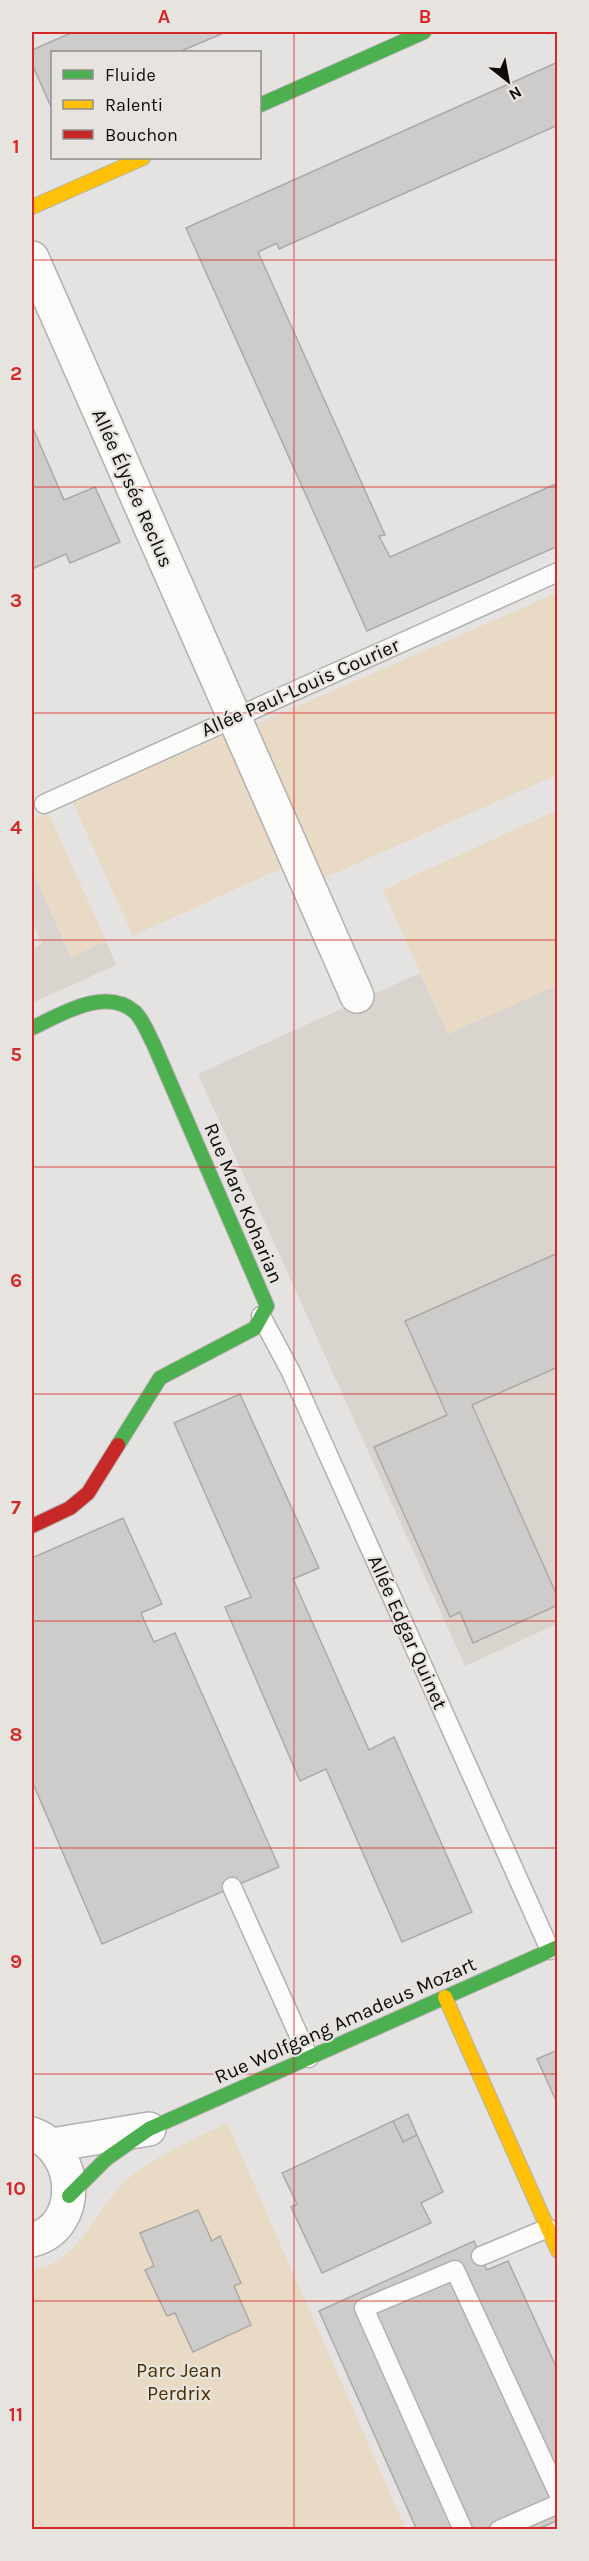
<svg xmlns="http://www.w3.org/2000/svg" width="589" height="2561" font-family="Karla,sans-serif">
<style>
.built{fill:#d9d4cd}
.green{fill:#e9dac6}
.building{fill:#ceccca;stroke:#abaaa8;stroke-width:1.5}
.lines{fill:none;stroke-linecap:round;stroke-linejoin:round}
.lane-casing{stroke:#b2b0ae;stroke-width:21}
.street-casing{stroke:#b2b0ae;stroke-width:36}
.fast-casing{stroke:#b2b0ae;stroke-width:16}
.slow-casing{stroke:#b2b0ae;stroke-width:16}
.jam-casing{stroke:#b2b0ae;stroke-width:16}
.lane{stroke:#fbfbfa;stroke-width:18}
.street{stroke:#fbfbfa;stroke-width:33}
.fast{stroke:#4caf50;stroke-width:14}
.slow{stroke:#ffc107;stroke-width:14}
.jam{stroke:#c62828;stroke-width:14}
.grid{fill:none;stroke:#d62828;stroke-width:1.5;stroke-opacity:0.55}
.labels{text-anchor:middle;stroke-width:4.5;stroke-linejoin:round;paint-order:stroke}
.street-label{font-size:20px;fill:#0d0c0b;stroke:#e7e4df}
.park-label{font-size:20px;fill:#4b3000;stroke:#e7e4df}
.neatline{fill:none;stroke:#d62828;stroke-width:2}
.grid-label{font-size:20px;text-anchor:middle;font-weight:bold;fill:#d62828}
</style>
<rect width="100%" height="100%" fill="#e5e3e1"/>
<g class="built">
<path d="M 32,869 L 71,957 L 106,941 L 116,965 L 32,1003 L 32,949 L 42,944 L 32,921 Z"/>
<path d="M 420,973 L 448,1034 L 557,985 L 557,1624 L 465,1666 L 198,1074 Z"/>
</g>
<g class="green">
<path d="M 556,593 L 557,775 L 324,878 L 257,724 Z"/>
<path d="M 224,735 L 284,867 L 133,936 L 73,803 Z"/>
<path d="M 557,810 L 557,985 L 448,1034 L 383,890 Z"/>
<path d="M 48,812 L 106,941 L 72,957 L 32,869 L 32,820 Z"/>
<path d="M 227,2123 L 406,2529 L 32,2529 L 32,2270 C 82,2264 97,2201 134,2174 C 163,2153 196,2138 227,2123 Z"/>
</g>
<g class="building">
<path d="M 73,32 L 226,32 L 179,52 L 52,52 L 52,109 L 32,64 L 32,50 Z"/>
<path d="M 558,62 L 558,125 L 279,249 L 277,243 L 258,252 L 385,535 L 379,536 L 390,557 L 558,483 L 558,546 L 367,631 L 186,228 Z"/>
<path d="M 32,426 L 64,500 L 95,487 L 120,542 L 70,563 L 66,554 L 32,569 Z"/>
<path d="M 558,1253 L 558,1367 L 472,1405 L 558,1598 L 558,1605 L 473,1643 L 460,1612 L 450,1617 L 374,1447 L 447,1415 L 405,1321 Z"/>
<path d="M 240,1394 L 319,1568 L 293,1579 L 369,1750 L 394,1737 L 472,1912 L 402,1942 L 326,1769 L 300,1781 L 225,1607 L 251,1597 L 174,1423 Z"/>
<path d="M 123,1518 L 162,1604 L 141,1613 L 147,1627 L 154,1642 L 175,1633 L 279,1867 L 102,1944 L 32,1781 L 32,1558 Z"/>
<path d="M 558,2050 L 558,2105 L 537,2059 Z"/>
<path d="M 408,2114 L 417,2135 L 403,2142 L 393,2121 Z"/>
<path d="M 393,2121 L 403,2142 L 417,2135 L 443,2192 L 421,2203 L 431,2223 L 322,2273 L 291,2207 L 297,2204 L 282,2173 Z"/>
<path d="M 198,2210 L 212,2241 L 220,2236 L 241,2283 L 234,2286 L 251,2325 L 193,2352 L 175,2313 L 167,2316 L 145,2270 L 154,2266 L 140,2233 Z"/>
<path d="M 474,2241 L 487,2270 L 508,2261 L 558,2371 L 558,2520 L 536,2530 L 417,2530 L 319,2311 Z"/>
</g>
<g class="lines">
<g class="lane-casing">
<g id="lane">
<path d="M 44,804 L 558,572"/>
<path d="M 261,1316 L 291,1372 L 550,1950"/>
<path d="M 232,1887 L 309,2058"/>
<path d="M 481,2256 L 548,2228"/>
<path d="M 463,2530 L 364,2308 L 455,2270 L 558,2493"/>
<path d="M 499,2530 L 558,2504"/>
</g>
</g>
<g class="street-casing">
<g id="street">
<path d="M 32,258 L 357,996"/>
<path d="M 32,2134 C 79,2150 83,2227 32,2240"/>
<path d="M 52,2145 L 149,2129"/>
</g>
</g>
<g class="fast-casing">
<g id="fast">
<path d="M 260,105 L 424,32"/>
<path d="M 32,1028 C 60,1015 105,986 135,1012 C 144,1021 148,1034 154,1045 L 267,1306 L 255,1328 L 160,1378 L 118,1445"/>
<path d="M 69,2196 L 106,2159 L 149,2129 L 558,1947"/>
</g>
</g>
<g class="slow-casing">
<g id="slow">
<path d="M 32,207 L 143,158"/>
<path d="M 445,1997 L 558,2251"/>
</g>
</g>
<g class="jam-casing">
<path id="jam" d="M 32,1526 L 70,1508 L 88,1493 L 118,1445"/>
</g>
<use href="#lane" class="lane"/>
<use href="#street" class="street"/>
<use href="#fast" class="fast"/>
<use href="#slow" class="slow"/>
<use href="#jam" class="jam"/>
</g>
<path class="grid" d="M 294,32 L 294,2530M 32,260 L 558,260M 32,487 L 558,487M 32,713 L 558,713M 32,940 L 558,940M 32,1167 L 558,1167M 32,1394 L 558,1394M 32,1621 L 558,1621M 32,1848 L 558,1848M 32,2074 L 558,2074M 32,2301 L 558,2301"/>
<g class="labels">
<g class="street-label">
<text transform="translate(133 488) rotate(66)" y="7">Allée Élysée Reclus</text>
<text transform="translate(300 687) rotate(-24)" y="7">Allée Paul-Louis Courier</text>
<text transform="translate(244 1203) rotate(67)" y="7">Rue Marc Koharian</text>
<text transform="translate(408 1632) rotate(66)" y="7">Allée Edgar Quinet</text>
<text transform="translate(345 2020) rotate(-24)" y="7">Rue Wolfgang Amadeus Mozart</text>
</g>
<g class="park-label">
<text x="179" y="2377">Parc Jean<tspan x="179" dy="23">Perdrix</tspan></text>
</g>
</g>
<rect width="589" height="2561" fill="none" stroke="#e7e4df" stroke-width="66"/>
<rect x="51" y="51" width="210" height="108" fill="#e7e4df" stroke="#908e8a" stroke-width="1.5"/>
<rect x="63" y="70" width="30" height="9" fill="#4caf50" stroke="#908e8a" stroke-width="1.5"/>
<text x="105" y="81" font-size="18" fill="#0d0c0b">Fluide</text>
<rect x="63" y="100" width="30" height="9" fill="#ffc107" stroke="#908e8a" stroke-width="1.5"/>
<text x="105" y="111" font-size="18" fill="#0d0c0b">Ralenti</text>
<rect x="63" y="130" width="30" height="9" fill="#c62828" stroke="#908e8a" stroke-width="1.5"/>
<text x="105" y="141" font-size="18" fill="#0d0c0b">Bouchon</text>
<g transform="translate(508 81) rotate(149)" stroke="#e7e4df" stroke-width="4.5" paint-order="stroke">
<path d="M0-4.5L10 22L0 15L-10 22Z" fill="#0d0c0b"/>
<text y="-9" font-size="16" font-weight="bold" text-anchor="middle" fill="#0d0c0b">N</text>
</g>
<rect x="33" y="33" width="523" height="2495" class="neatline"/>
<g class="grid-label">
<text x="164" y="23">A</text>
<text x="425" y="23">B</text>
<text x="16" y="153">1</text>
<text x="16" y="380">2</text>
<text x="16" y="607">3</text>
<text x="16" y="834">4</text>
<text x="16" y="1061">5</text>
<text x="16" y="1287">6</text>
<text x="16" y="1514">7</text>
<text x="16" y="1741">8</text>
<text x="16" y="1968">9</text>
<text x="16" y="2195">10</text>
<text x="16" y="2421">11</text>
</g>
</svg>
